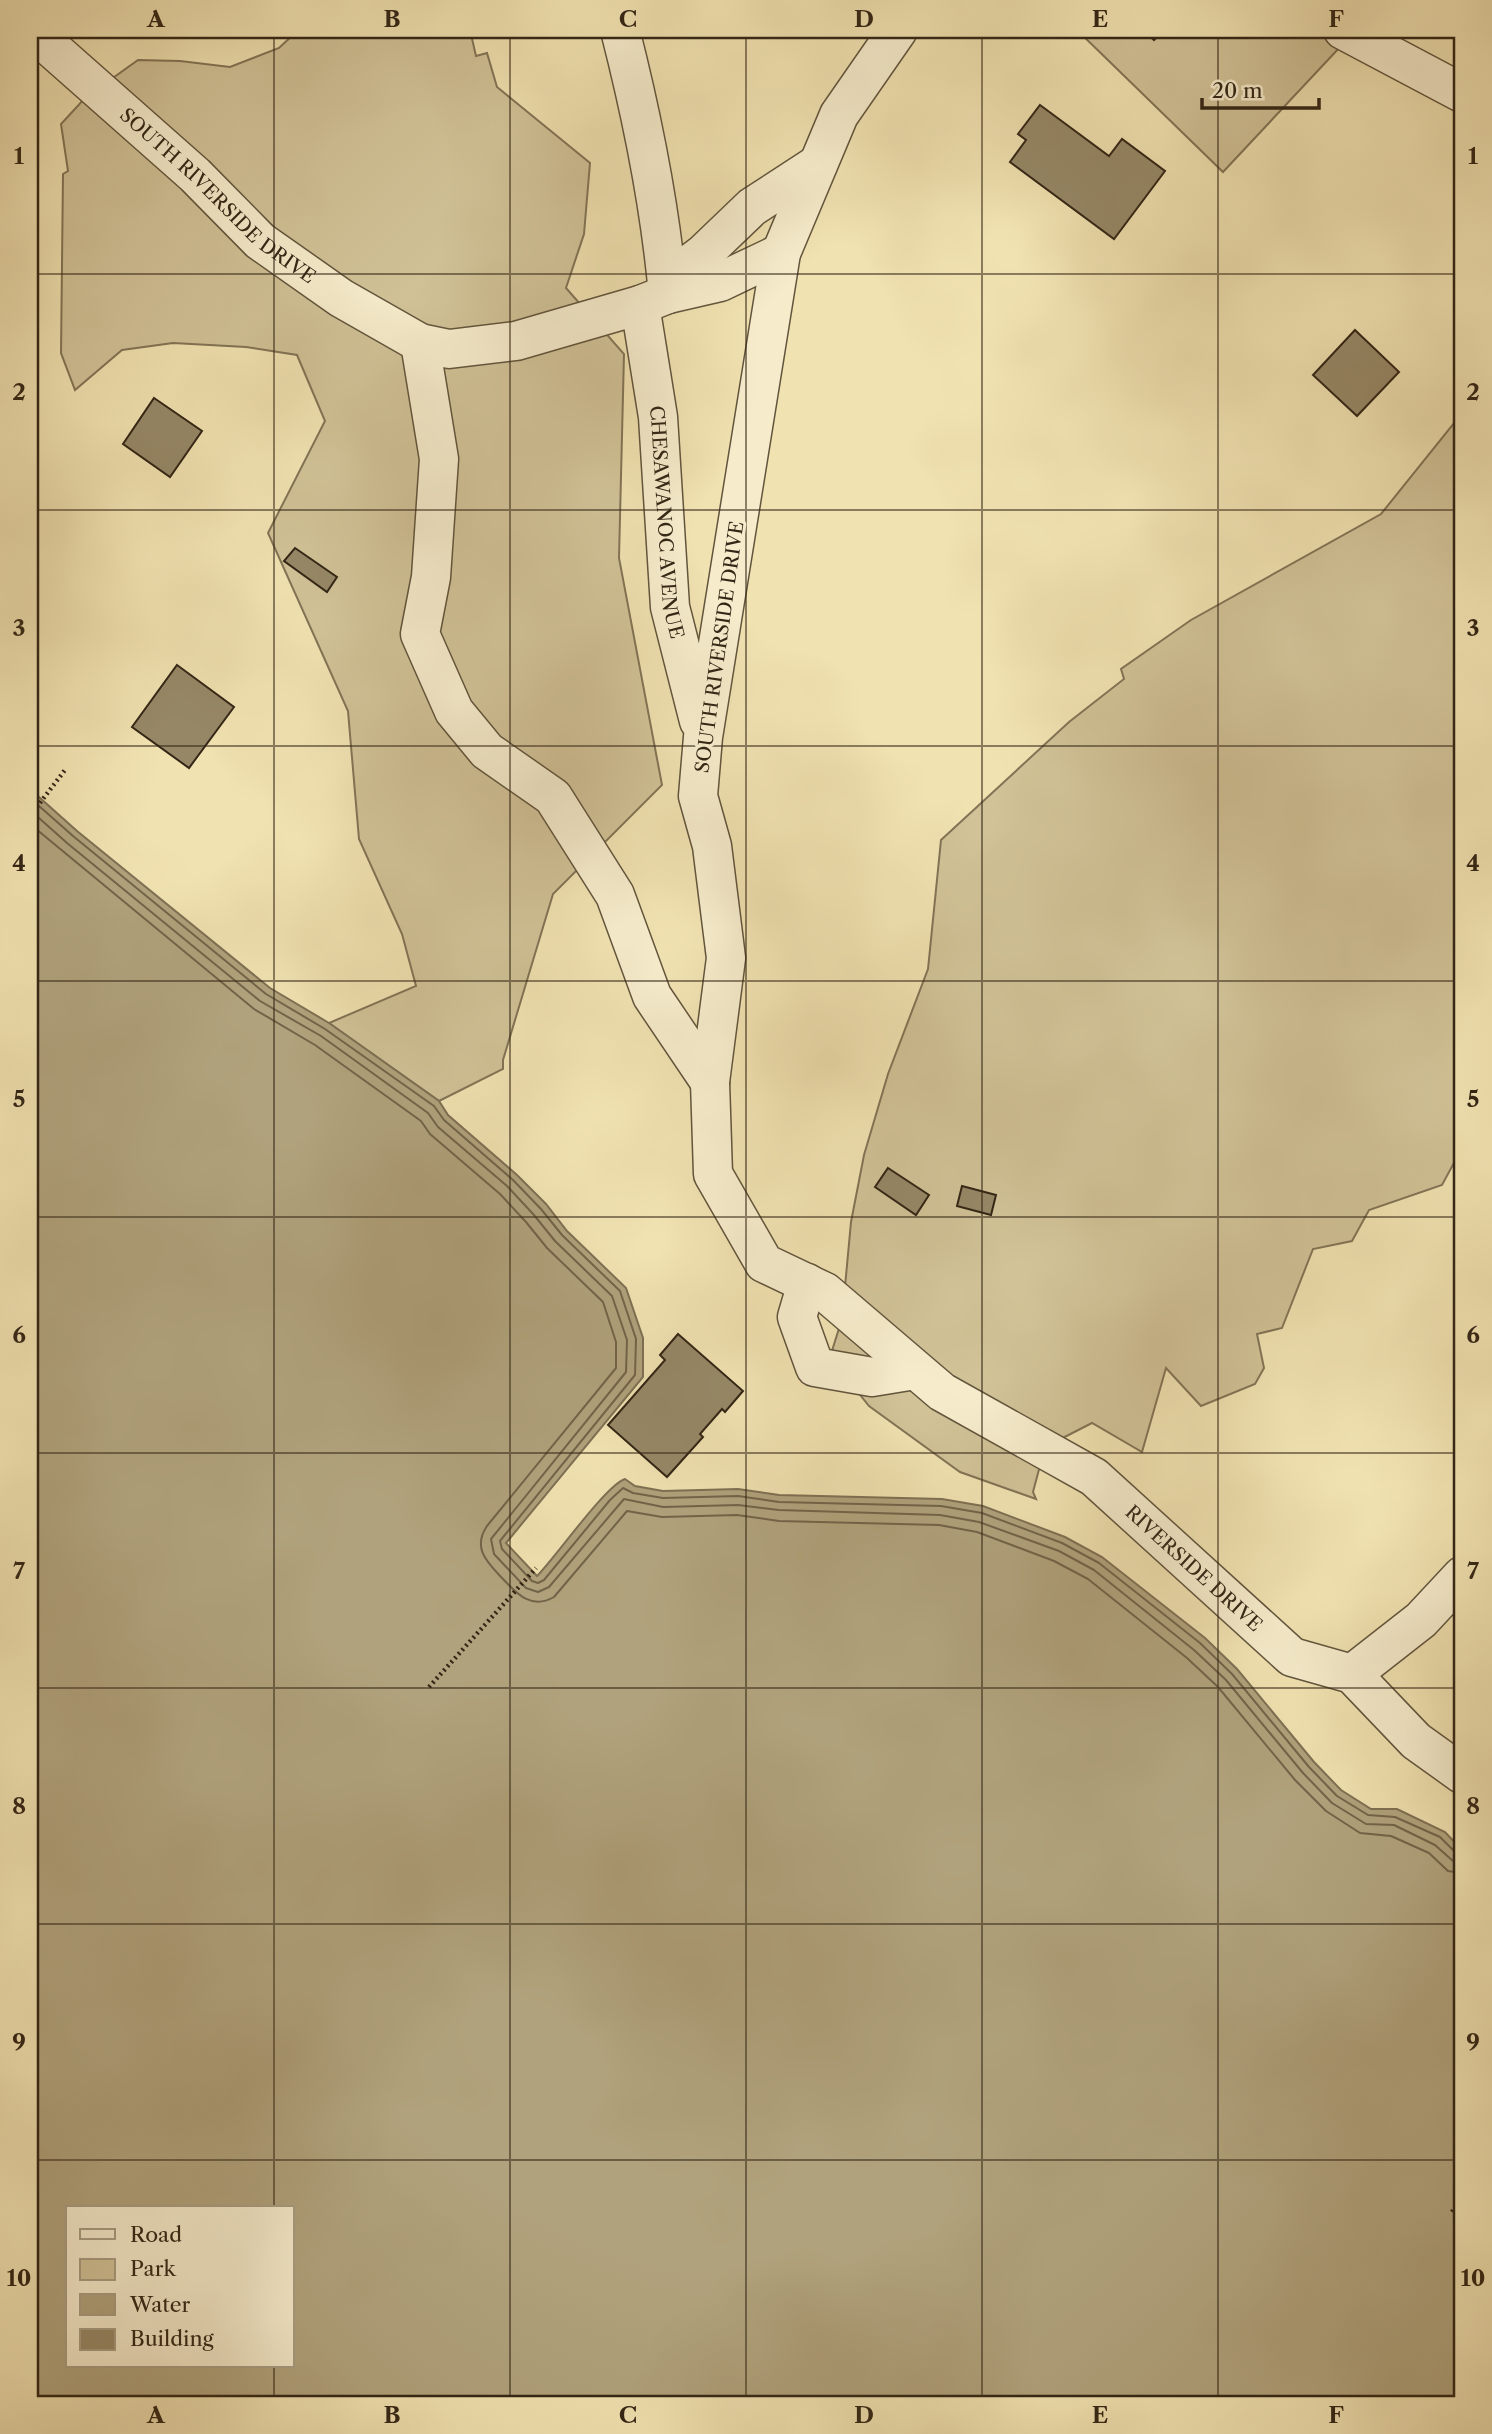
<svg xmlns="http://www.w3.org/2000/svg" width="1492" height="2434" font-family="'Libre Caslon Text',serif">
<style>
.green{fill:#d1c297;stroke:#827456;stroke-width:2}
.water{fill:#b0a27c;stroke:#7e7053;stroke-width:2;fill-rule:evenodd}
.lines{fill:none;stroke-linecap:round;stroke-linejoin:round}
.shore{stroke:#726449;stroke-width:2}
.building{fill:#968867;stroke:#332616;stroke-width:2}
.minor-casing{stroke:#62553d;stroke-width:41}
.path{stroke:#332616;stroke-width:4.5;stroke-dasharray:2 3.5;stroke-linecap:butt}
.minor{stroke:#f6eccc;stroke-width:38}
.grid{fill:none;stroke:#332616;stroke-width:2;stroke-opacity:0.55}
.labels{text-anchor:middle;stroke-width:6;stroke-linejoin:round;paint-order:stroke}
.street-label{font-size:19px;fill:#332616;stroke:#f6eccc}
.neatline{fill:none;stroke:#332616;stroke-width:2.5}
.grid-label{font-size:23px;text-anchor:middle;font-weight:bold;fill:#332616}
</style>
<rect width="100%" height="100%" fill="#f1e2b1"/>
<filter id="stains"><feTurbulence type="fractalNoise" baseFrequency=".00286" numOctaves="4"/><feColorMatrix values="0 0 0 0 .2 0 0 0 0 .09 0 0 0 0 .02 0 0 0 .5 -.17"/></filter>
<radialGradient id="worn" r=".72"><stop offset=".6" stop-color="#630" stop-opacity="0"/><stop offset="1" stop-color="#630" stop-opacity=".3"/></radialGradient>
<g class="green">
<path d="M 309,30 L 470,30 L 476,56 L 487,53 L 497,87 L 590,163 L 584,234 L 566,288 L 624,354 L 619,558 L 662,785 L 553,894 L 503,1060 L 503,1069 L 439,1101 L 329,1023 L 416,986 L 402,934 L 359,839 L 348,711 L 268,533 L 325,421 L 297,355 L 246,347 L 173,343 L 122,350 L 75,390 L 61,353 L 63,174 L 68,171 L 61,124 L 85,98 L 138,60 L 180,61 L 230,67 L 279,48 L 293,35 Z"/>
<path d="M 1077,30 L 1356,30 L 1223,172 Z"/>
<path d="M 1462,413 L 1462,1148 L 1442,1185 L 1369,1210 L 1352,1241 L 1313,1249 L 1282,1328 L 1257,1334 L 1264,1368 L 1255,1384 L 1201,1406 L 1166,1368 L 1142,1452 L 1092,1423 L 1045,1447 L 1033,1492 L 1036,1499 L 960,1472 L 869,1406 L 830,1357 L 842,1319 L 851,1222 L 864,1155 L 888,1074 L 928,969 L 941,840 L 1069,722 L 1124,679 L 1121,669 L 1191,620 L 1381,514 Z"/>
</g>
<path class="water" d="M 30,789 L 77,831 L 270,988 L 329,1023 L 439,1101 L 448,1115 L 517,1175 L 546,1204 L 567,1231 L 626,1288 L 643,1338 L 643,1377 L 506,1543 L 537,1576 C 555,1558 606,1485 625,1479 L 635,1486 L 663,1491 L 738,1489 L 779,1495 L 942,1499 L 983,1506 L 1065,1537 L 1102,1557 L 1205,1638 L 1237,1669 L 1314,1762 L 1341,1790 L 1371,1809 L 1397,1809 L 1445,1832 L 1462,1850 L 1462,2404 L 30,2404 ZM 68,2208 L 292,2208 L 292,2366 L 68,2366 Z"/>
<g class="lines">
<g class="shore">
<path d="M 30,798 L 73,836 L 266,994 L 325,1029 L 434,1106 L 444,1120 L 513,1180 L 541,1209 L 562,1235 L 620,1291 L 636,1339 L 635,1375 L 500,1541 L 502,1549 L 532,1581 L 538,1583 L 544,1580 L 610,1500 L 623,1488 L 633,1493 L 663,1498 L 738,1496 L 779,1502 L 941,1506 L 982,1513 L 1062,1543 L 1099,1563 L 1200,1643 L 1232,1674 L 1309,1767 L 1337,1796 L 1368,1815 L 1395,1817 L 1440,1837 L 1455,1852 L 1462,1854"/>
<path d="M 30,810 L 67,843 L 260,1001 L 321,1036 L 428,1113 L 438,1127 L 507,1186 L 534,1215 L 555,1241 L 612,1296 L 627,1340 L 626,1372 L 491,1539 L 494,1554 L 526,1588 L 538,1592 L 549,1587 L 624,1499 L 663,1507 L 738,1505 L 779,1510 L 940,1515 L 979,1522 L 1059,1551 L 1094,1570 L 1194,1650 L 1226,1680 L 1303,1773 L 1332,1803 L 1366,1824 L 1394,1825 L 1435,1845 L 1453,1861 L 1462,1863"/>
<path d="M 30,824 L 254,1009 L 315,1045 L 421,1121 L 430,1134 L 500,1194 L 526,1222 L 547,1248 L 603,1302 L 616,1342 L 616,1368 L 487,1526 C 472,1548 487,1562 502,1578 C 517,1594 531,1610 554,1597 L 627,1511 L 662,1517 L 737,1515 L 779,1521 L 939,1525 L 977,1532 L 1054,1561 L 1088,1579 L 1187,1658 L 1218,1687 L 1295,1780 L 1326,1811 L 1360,1833 L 1391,1836 L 1429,1853 L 1448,1871 L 1462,1873"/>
</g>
</g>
<g class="building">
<path d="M 1143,30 L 1163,30 L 1154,40 Z"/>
<path d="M 1040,105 L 1109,156 L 1122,139 L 1165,171 L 1114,239 L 1010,162 L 1026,140 L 1018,134 Z"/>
<path d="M 1355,330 L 1399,372 L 1357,416 L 1313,375 Z"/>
<path d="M 154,398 L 202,431 L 170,477 L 123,444 Z"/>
<path d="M 295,548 L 337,577 L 327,592 L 284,561 Z"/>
<path d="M 177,665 L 234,707 L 189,768 L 132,727 Z"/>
<path d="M 888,1168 L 929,1195 L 916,1215 L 875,1187 Z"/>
<path d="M 962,1186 L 996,1195 L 991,1215 L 957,1206 Z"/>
<path d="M 678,1334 L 743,1391 L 725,1412 L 722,1409 L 700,1434 L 703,1437 L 667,1477 L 608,1425 L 665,1360 L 660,1355 Z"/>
</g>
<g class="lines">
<g class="minor-casing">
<g id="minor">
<path id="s1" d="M 31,30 L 195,175 L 260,241 L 341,298 L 420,343 L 449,349 L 516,341 L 640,305 L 668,294 L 720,282 L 781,253"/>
<path d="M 620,30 C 642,116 660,205 668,294"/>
<path id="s2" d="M 898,30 L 839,115 L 781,253 L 703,737 L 698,796 L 712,846 L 726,958 L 710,1082 L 713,1174 L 764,1263 L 825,1292 L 942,1392 L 1094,1477 L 1292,1657 L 1352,1674 L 1416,1741 L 1462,1774"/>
<path d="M 1343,30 L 1462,93"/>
<path d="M 667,281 L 703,254 L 752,207 L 818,164"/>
<path id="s3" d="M 640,305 L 658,417 L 670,607 L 699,721"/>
<path d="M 420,343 L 439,459 L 431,577 L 420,634 L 454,711 L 487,751 L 553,797 L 615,895 L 652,996 L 710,1082"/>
<path d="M 807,1283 L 797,1317 L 815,1367 L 872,1377 L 915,1370"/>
<path d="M 1352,1674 L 1421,1620 L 1462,1576"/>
</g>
</g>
<g class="path">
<path d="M 30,816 L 65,770"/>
<path d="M 429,1687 L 536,1568"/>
<path d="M 1452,2212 L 1462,2196"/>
</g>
<use href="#minor" class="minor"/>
</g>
<path class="grid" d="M 274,30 L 274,2208M 510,30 L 510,2404M 746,30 L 746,2404M 982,30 L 982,2404M 1218,30 L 1218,2404M 30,274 L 1462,274M 30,510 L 1462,510M 30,746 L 1462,746M 30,981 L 1462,981M 30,1217 L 1462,1217M 30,1453 L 1462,1453M 30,1688 L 1462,1688M 30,1924 L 1462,1924M 30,2160 L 1462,2160M 274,2366 L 274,2404"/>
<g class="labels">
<g class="street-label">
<text dy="7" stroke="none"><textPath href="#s1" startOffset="250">SOUTH RIVERSIDE DRIVE</textPath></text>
<text dy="7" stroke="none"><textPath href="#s3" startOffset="219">CHESAWANOC AVENUE</textPath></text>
<text transform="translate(719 647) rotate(-82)" y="7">SOUTH RIVERSIDE DRIVE</text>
<text dy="7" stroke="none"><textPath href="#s2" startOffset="1818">RIVERSIDE DRIVE</textPath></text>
</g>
</g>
<rect width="1492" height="2434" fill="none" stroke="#f1e2b1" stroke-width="77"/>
<rect x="66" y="2206" width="228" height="161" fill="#f6eccc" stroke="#a89d83" stroke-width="2"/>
<rect x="80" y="2229" width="35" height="10" fill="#f6eccc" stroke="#a89d83" stroke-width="2"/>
<text x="130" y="2242" font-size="21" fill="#332616">Road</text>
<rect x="80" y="2259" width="35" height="21" fill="#d1c297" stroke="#a89d83" stroke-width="2"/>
<text x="130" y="2276" font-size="21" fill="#332616">Park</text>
<rect x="80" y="2294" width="35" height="21" fill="#b0a27c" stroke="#a89d83" stroke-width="2"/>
<text x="130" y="2312" font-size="21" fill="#332616">Water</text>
<rect x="80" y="2329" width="35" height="21" fill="#968867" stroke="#a89d83" stroke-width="2"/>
<text x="130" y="2346" font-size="21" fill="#332616">Building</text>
<path d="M1202 98v10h117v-10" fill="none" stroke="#332616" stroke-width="3.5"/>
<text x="1212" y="98" font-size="21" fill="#332616" stroke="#f6eccc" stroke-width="5" paint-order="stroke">20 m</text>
<rect x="38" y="38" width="1416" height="2358" class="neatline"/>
<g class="grid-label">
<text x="156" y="27">A</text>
<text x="392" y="27">B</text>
<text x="628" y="27">C</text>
<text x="864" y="27">D</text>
<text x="1100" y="27">E</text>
<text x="1336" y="27">F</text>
<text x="19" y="164">1</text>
<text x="1473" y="164">1</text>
<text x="19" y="400">2</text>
<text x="1473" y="400">2</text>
<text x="19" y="636">3</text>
<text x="1473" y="636">3</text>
<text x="19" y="871">4</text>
<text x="1473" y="871">4</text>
<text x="19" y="1107">5</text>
<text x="1473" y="1107">5</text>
<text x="19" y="1343">6</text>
<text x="1473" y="1343">6</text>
<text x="19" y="1579">7</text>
<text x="1473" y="1579">7</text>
<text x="19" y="1814">8</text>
<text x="1473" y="1814">8</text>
<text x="19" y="2050">9</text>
<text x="1473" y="2050">9</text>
<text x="19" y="2286">10</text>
<text x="1473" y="2286">10</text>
<text x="156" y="2423">A</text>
<text x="392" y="2423">B</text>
<text x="628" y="2423">C</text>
<text x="864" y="2423">D</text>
<text x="1100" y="2423">E</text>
<text x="1336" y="2423">F</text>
</g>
<rect width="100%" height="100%" filter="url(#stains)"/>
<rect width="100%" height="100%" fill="url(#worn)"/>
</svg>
